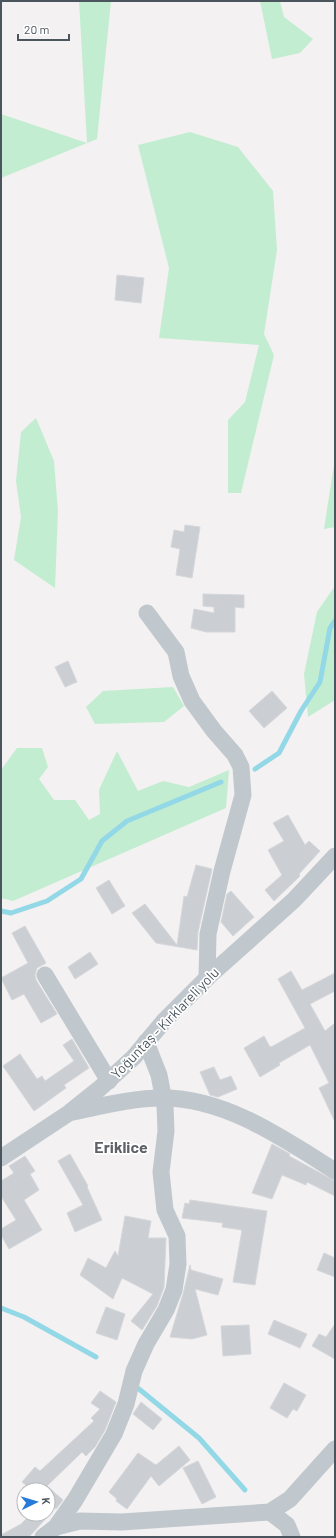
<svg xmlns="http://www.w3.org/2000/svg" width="336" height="1538" font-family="Barlow,sans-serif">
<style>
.green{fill:#c3edd1}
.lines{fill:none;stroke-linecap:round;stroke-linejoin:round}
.stream{stroke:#93d8e6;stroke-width:5}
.building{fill:#cbced3;stroke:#d5d7db}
.minor{stroke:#c0c8ce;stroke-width:17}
.labels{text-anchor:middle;stroke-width:3.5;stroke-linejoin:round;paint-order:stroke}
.street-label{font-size:14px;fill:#4a555d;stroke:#fff}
.quarter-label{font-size:16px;font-weight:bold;fill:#5e6165;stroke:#fff}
</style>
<rect width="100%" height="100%" fill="#f3f1f1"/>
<g class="green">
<path d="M 79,1 L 111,1 L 97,139 L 1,178 L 1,114 L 87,143 Z"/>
<path d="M 260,1 L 280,1 L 284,17 L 313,39 L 300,53 L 272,59 Z"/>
<path d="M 190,132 L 238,147 L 273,191 L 277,250 L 264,334 L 274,355 L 241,493 L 228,493 L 228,420 L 245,402 L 259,345 L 159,338 L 169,268 L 138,145 Z"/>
<path d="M 36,418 L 54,461 L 58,511 L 55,588 L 14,560 L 21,517 L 16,481 L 21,432 Z"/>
<path d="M 335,458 L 335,527 L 324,529 Z"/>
<path d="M 335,586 L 335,700 L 308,717 L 304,674 L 317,612 Z"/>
<path d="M 173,687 L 184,706 L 164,722 L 95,724 L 86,707 L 103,691 Z"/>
<path d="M 17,748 L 42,748 L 48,767 L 39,779 L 54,800 L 75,800 L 89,820 L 100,814 L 99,790 L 117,751 L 138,791 L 163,781 L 189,787 L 229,770 L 226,808 L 13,901 L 1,898 L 1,770 Z"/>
</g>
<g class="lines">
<g class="stream">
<path d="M 255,769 L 279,753 L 301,711 L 320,682 L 330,628 L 335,621"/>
<path d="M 1,911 L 11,913 L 47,901 L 81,879 L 102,841 L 127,821 L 221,782"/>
<path d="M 1,1308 L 24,1317 L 96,1357"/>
<path d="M 139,1389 L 199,1438 L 245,1490"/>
</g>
</g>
<g class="building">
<path d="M 117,275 L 144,278 L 141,303 L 115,300 Z"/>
<path d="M 185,525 L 200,527 L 192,578 L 176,575 L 180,549 L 171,547 L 174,530 L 184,532 Z"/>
<path d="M 203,594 L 244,595 L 244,608 L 235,607 L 235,632 L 206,632 L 191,628 L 194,609 L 214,613 L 214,607 L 203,606 Z"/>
<path d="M 68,661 L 77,682 L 65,687 L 55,667 Z"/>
<path d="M 272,691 L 287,708 L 264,728 L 249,711 Z"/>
<path d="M 288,815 L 305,845 L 309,841 L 320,851 L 299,874 L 300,876 L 274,901 L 265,890 L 282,875 L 268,850 L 284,841 L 273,823 Z"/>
<path d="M 196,865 L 212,869 L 198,932 L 197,950 L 156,943 L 132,913 L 145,904 L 177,945 L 184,896 L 187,897 Z"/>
<path d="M 109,880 L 125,906 L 112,914 L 96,888 Z"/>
<path d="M 231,891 L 254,917 L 233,936 L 221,922 L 227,894 Z"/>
<path d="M 25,926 L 46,963 L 37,968 L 35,975 L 36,980 L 57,1014 L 41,1023 L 24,994 L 12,1000 L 1,978 L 28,963 L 12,933 Z"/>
<path d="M 90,952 L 98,964 L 75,979 L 68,967 Z"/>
<path d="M 291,971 L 302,990 L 335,973 L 335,991 L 310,1004 L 325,1031 L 335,1023 L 335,1122 L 319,1088 L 329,1083 L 310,1045 L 279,1063 L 280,1065 L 260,1077 L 244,1048 L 264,1036 L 270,1047 L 273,1046 L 305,1028 L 278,979 Z"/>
<path d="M 72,1039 L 89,1068 L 64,1085 L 66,1088 L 34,1111 L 3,1066 L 20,1054 L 37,1079 L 42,1076 L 45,1081 L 74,1061 L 63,1045 Z"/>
<path d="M 214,1067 L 220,1080 L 231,1076 L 237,1089 L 218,1097 L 210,1095 L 200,1072 Z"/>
<path d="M 272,1144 L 290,1154 L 289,1156 L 335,1181 L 335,1196 L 307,1182 L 306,1185 L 282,1175 L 272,1199 L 252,1193 Z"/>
<path d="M 70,1154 L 88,1186 L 87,1187 L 102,1220 L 75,1232 L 67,1213 L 83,1205 L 58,1161 Z"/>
<path d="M 25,1156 L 35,1171 L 30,1174 L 39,1190 L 24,1200 L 42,1230 L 9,1249 L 1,1235 L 1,1229 L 16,1220 L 1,1196 L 1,1181 L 14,1173 L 9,1166 Z"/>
<path d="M 190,1200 L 267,1211 L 255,1285 L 233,1282 L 242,1230 L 222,1227 L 223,1223 L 182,1218 L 185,1203 L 189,1204 Z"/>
<path d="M 125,1216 L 151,1221 L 148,1238 L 166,1238 L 164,1287 L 157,1306 L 142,1330 L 131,1321 L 153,1294 L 122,1278 L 113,1299 L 80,1275 L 88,1258 L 106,1268 L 115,1251 L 118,1256 Z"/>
<path d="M 324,1253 L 335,1258 L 335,1277 L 317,1270 Z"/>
<path d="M 190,1265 L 191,1270 L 223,1279 L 218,1295 L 195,1289 L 207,1335 L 192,1339 L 170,1337 L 183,1294 Z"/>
<path d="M 106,1307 L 125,1314 L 117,1340 L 96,1333 Z"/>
<path d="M 274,1320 L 307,1334 L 300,1348 L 268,1334 Z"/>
<path d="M 335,1324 L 335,1359 L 312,1346 L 319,1334 L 326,1337 Z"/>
<path d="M 249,1325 L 251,1354 L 223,1356 L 221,1326 Z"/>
<path d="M 284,1383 L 306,1395 L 297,1411 L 293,1409 L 287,1418 L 270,1408 Z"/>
<path d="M 100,1391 L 116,1402 L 105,1430 L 95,1447 L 86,1456 L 82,1452 L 47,1486 L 63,1500 L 56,1509 L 48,1503 L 48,1490 L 32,1490 L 22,1482 L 35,1467 L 40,1471 L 94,1421 L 91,1418 L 100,1409 L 91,1403 Z"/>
<path d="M 141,1402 L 162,1419 L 153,1430 L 133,1414 Z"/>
<path d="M 179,1446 L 190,1460 L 159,1486 L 151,1476 L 127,1509 L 116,1501 L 117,1499 L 109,1492 L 138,1453 L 156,1465 Z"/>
<path d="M 198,1461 L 216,1497 L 202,1504 L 183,1468 Z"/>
<path d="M 31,1514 L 50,1514 L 29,1537 L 1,1537 L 1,1535 L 21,1524 Z"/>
</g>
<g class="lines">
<g class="minor">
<path d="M 147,613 L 176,652 L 181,676 L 192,701 L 214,731 L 235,755 L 241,767 L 243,795 L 222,871 L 208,934 L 207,978"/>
<path d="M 45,975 L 109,1081"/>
<path d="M 73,1112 C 102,1106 132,1098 163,1098 C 226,1098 284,1139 335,1171"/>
<path d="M 1,1158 L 69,1113 L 99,1089 L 134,1057 L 164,1021 L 209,976 L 294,900 L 335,856"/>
<path d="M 270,1512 L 287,1525 L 292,1537"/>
<path d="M 56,1527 L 80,1521 L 122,1522 L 270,1512 L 290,1499 L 335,1449"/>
<path d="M 43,1537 L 56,1527 L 75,1500 L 114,1434 L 126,1404 L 134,1371 L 146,1344 L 166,1310 L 174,1290 L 178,1264 L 177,1236 L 165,1210 L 161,1172 L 166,1131 L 165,1106 L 159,1075 L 146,1042"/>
</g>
</g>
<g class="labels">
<g class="street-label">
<text transform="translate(165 1023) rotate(-46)" y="5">Yoğuntaş - Kırklareli yolu</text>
</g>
<g class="quarter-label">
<text x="121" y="1153">Eriklice</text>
</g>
</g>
<rect width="336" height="1538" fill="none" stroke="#4a555d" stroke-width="4"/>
<g transform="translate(36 1502) rotate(85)"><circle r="19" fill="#ffffff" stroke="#b7bbbe"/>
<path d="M0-3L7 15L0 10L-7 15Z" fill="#267ad8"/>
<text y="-6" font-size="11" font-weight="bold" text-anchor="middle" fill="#4a555d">K</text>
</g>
<path d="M18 34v6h51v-6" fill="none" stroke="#4a555d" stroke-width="2"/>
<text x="24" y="34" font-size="12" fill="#4a555d" stroke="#ffffff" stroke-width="3" paint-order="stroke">20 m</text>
</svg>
